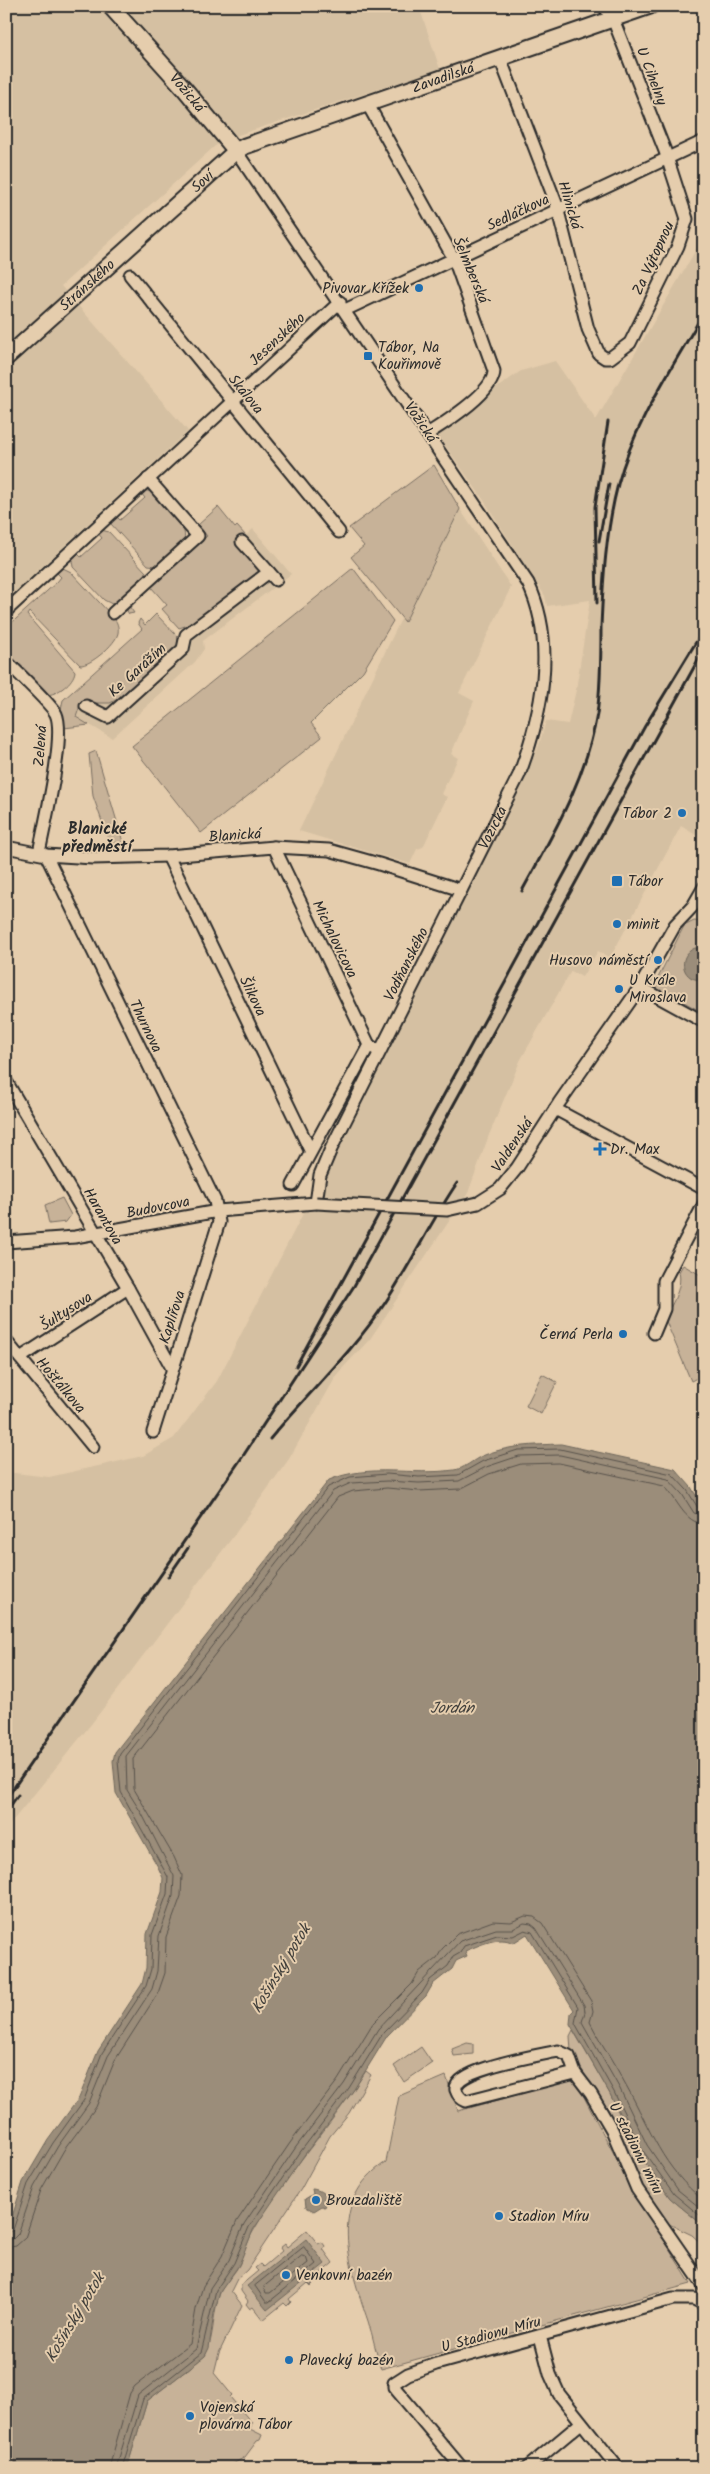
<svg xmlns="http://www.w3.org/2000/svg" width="710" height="2474" font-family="Kalam,sans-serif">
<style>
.built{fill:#d5c0a2}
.green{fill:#c7b298;stroke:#796e62}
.water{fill:#9b8d7a;stroke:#6e665a}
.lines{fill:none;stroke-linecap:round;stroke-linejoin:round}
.shore{stroke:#58524b;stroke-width:1}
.minor-casing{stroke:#2b2b2b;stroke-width:15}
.secondary-casing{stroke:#2b2b2b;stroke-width:19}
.minor{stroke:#e5cdad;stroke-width:11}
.secondary{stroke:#e5cdad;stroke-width:15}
.rail{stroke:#2b2b2b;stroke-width:3}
.minor-bridge-casing{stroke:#2b2b2b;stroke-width:15;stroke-linecap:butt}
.minor-bridge{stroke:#e5cdad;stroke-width:11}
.poi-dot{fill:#1f6fb2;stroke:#e5cdad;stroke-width:2}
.labels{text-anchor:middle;stroke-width:4;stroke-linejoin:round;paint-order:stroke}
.street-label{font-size:15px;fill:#2b2b2b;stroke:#e5cdad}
.poi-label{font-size:15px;fill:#2b2b2b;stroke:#e5cdad;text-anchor:start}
.neighbourhood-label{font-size:16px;font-weight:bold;fill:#2b2b2b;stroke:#e5cdad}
.water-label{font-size:16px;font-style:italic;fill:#413f3b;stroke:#e5cdad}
</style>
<rect width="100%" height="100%" fill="#e5cdad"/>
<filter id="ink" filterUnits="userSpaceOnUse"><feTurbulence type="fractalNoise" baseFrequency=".02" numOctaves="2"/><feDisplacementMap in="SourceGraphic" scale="10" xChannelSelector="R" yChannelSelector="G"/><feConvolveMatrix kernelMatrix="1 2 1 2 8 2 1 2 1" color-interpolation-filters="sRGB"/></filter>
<g filter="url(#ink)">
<g class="built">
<path d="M 6,6 L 419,6 L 440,69 L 235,136 L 215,146 L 61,286 L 188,431 L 6,600 Z"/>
<path d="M 704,236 L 704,840 L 681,826 L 610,958 L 598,951 L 582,977 L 571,971 L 520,1061 L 489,1135 L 468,1193 L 370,1339 L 338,1373 L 289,1459 L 232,1538 L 92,1723 L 6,1829 L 6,1472 L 49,1477 L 143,1456 L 174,1438 L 217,1381 L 511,809 L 539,745 L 546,721 L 568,724 L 576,690 L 590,600 L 547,606 L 545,596 L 483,499 L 435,431 L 521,371 L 555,361 L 596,420 Z"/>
<path d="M 460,509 L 511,587 L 459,693 L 474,701 L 451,754 L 458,758 L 441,794 L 447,797 L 423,847 L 417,849 L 410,864 L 299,831 L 401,619 L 405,621 Z"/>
<path d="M 253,529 L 291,574 L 203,641 L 204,649 L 195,662 L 112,738 L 76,717 L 81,703 L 117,703 L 180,647 L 188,626 L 262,571 L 237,543 Z"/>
</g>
<g class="green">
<path d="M 434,465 L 460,509 L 405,622 L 351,557 L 364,546 L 349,528 Z"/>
<path d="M 144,490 L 151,492 C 163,504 189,523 184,541 L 157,566 L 148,565 L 111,524 L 115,515 L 120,520 L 145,498 L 140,492 Z"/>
<path d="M 218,507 L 235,528 L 237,526 L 246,536 L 237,544 L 259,568 L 259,572 L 188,625 L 179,628 L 162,609 L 167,605 L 151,587 L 129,606 L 134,613 L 129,614 L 127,611 L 129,604 L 207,536 L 198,525 Z"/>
<path d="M 101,530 L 109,532 L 146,572 L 145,577 L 114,605 L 104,600 L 73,567 L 72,561 L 76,552 L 81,557 L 102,538 L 97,532 Z"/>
<path d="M 63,568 L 71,572 L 114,618 C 117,622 119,627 118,633 C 116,644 90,666 80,665 L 29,612 L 27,615 L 75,671 C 74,682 57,695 46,695 L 6,656 L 6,628 L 57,582 L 61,577 L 55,571 Z"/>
<path d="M 353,568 L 393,621 L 363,671 L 311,723 L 322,737 L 201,833 L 132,746 Z"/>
<path d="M 156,614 L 178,637 L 178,646 L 116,700 L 110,703 L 81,703 L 76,717 L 89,725 L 64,728 L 61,709 L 63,700 L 142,629 L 138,623 L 140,619 L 145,625 Z"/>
<path d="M 96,751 L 123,842 L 110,844 L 93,796 L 89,754 Z"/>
<path d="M 694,921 L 704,922 L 704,1013 L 667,993 L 665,997 L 653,988 L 684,926 Z"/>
<path d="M 62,1198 L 71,1215 L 66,1222 L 49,1224 L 45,1205 Z"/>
<path d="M 683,1265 L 704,1277 L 704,1382 L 701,1376 L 691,1381 L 665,1319 C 671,1305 683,1288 679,1272 Z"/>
<path d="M 542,1374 L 557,1382 L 541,1414 L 526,1406 Z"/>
<path d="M 573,2030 L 610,2094 L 637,2151 L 670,2198 L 704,2226 L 704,2246 L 692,2235 L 667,2223 L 643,2189 L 602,2104 L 571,2051 L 570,2036 Z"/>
<path d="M 467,2043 L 473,2044 L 473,2054 L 454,2056 L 452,2049 Z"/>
<path d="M 421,2047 L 432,2063 L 404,2082 L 394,2066 Z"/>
<path d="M 366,2071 L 371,2075 L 349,2113 L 330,2136 L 301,2189 L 247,2270 L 237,2279 L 231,2291 L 242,2305 L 219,2353 L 214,2373 L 232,2395 L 230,2397 L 252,2423 L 250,2429 L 262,2435 L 260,2440 L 257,2441 L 245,2457 L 226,2468 L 127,2468 L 147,2401 L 205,2356 C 215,2336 212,2314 220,2293 C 224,2283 234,2275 239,2265 C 245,2254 247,2241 254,2230 C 285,2173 332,2126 366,2071 Z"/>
<path d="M 446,2076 L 458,2111 L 575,2079 C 610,2150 649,2217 691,2284 L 381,2369 C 376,2353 373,2336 368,2321 C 349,2265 326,2201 386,2162 L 399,2096 Z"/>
<path d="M 307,2230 L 318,2244 L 322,2242 L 325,2246 L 323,2249 L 333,2263 L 314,2279 L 315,2282 L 311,2286 L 308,2283 L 289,2299 L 291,2302 L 287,2306 L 284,2303 L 263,2320 L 253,2307 L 250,2309 L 246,2304 L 248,2301 L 241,2291 L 241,2285 L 258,2271 L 255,2268 L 260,2264 L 263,2267 L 282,2251 L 280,2248 L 285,2244 L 287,2247 Z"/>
</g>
<g class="water">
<path d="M 695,948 L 704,949 L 704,979 C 683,984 675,956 695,948 Z"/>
<path d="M 561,1444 L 675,1469 L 691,1487 L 704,1509 L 704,2226 L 670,2198 L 637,2151 L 610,2094 L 570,2024 L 571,2013 L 574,2010 L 527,1934 L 513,1943 C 500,1935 480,1945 465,1951 L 467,1956 L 456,1961 L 452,1969 L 433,1984 L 426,1996 L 387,2036 L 353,2091 L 305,2154 L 253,2230 L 239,2265 L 220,2292 L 214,2313 L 209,2348 L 205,2356 L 147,2401 L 127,2468 L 6,2468 L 6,2236 L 23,2182 L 48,2140 L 79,2098 L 98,2051 L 142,1984 L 146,1968 L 147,1934 L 162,1892 L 163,1878 L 158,1867 L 116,1793 L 113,1761 L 115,1752 L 329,1480 C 371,1463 411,1476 454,1470 C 464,1469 473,1460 482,1456 C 508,1445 533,1445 561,1444 Z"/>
<path d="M 312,2189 C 323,2190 329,2197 325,2207 L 322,2206 L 314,2211 L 306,2207 L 305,2199 L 313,2194 Z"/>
<path d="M 306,2239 L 325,2264 L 267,2310 L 247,2286 Z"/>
</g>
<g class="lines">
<g class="shore">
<path d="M 6,2234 L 13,2230 L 28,2184 L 53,2143 L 84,2100 L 102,2053 L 146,1986 L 151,1969 L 152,1935 L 167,1894 L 168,1877 L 121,1792 L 118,1761 L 120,1754 L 328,1487 L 350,1477 L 387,1474 L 419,1477 L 458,1475 L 483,1461 L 518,1450 L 560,1449 L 672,1474 L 687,1490 L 698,1508 L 704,1510"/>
<path d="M 6,2240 L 13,2239 L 18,2234 L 34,2187 L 58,2146 L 89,2103 L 108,2056 L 152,1989 L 157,1971 L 159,1936 L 173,1896 L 174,1876 L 142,1814 L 127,1790 L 126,1756 L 333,1491 L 351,1483 L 387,1481 L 419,1483 L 459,1481 L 486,1467 L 519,1456 L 560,1455 L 668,1479 L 682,1494 L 694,1513 L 704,1516"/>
<path d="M 304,2247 L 316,2264 L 269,2302 L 266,2302 L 255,2286 Z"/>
<path d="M 6,2248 L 16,2246 L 25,2238 L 41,2190 L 64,2150 L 96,2107 L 115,2060 L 158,1993 L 165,1973 L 166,1937 L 181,1896 L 182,1875 L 174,1857 L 134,1789 L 133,1759 L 338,1497 L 353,1491 L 387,1488 L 419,1491 L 460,1489 L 489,1474 L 521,1464 L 559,1463 L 664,1486 C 677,1498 684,1523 704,1524"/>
<path d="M 302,2256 L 306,2257 L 308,2263 L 270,2293 L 266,2293 L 264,2287 Z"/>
<path d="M 109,2468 L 130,2393 L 135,2386 L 190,2344 L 196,2309 L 203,2286 L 222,2256 L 237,2221 L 290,2143 L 338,2080 L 373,2023 L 412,1984 L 419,1972 L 437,1958 L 442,1949 L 457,1934 L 493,1921 L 511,1922 L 525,1916 L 534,1917 L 542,1923 L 591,2001 L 593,2011 L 590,2022 C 601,2044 615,2064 626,2085 C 652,2132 661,2166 704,2201"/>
<path d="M 116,2468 L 138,2395 L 196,2349 L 210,2288 L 229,2260 L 244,2224 L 296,2147 L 344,2084 L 378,2029 L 460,1941 L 496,1929 L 513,1929 L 524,1923 L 531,1924 L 536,1928 L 584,2005 L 585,2012 L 582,2022 L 620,2089 L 647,2145 L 678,2190 L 704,2211"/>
<path d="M 122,2468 L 143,2399 L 201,2353 L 216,2290 L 234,2263 L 249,2227 L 301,2151 L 349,2088 L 383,2033 L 422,1993 L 430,1980 L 448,1966 L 453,1957 L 460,1953 L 464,1946 L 497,1935 L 513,1936 L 525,1930 L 532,1932 L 578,2007 L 575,2023 L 614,2092 L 641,2148 L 674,2194 L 704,2219"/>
</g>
<g class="minor-casing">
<g id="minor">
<path d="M 500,58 L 556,203 L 588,329 L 599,354 L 605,358 L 610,358 L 630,343 L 678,246 L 687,219 L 665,151 L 613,19 L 604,6"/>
<path d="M 367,103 L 454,259 L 494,371 C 494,392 446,422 429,433"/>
<path d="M 130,275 L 339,532"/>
<path d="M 345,310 L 704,141"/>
<path d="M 242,542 L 276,580"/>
<path d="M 6,611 L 340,302"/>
<path d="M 113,613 L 198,536 L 148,479"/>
<path d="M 6,661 C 16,671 52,705 56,714 C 66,736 44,826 39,853"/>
<path d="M 86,706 L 108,717 L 183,649 L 186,635 L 269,572"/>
<path d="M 6,847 L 46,855 L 93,858 L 168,856 L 274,847 L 329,850 L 379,864 L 461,890"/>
<path d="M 274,847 L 369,1045"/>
<path d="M 46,855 L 215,1201 L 219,1222 L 153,1432"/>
<path d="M 168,856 L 310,1150"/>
<path d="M 640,987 L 704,1022"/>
<path d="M 6,1081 L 128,1288 L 172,1368"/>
<path d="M 555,1109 L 704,1189"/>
<path d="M 293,1185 L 369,1045 L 375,1049"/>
<path d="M 478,1203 L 500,1189 L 517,1168 L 559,1103 L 640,987 L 675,925 L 693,906 L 704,887"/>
<path id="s1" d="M 6,1242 L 75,1237 L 218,1211 L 316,1203 L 320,1175 L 331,1149 L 519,775 C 542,714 557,644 528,583 L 236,151"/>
<path d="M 654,1333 L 664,1309 L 664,1281 L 704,1204"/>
<path d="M 6,1341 L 93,1447"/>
<path d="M 20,1358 L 128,1288"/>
<path d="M 575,2073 L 466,2101 C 461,2099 458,2096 456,2090 C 452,2069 541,2055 558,2051 L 569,2056 L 575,2073 L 591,2094 L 612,2130 L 637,2189 L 704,2286"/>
<path d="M 540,2336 L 550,2374 L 559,2394 L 618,2468"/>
<path d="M 462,2468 L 394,2387 L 394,2383 L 408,2374 L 436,2364 L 673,2299 L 694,2299 L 704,2304"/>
<path d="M 527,2468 L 581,2423"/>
</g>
</g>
<g class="secondary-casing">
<g id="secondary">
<path id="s2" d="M 110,6 L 183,87 L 236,151"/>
<path id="s3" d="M 6,358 L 236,151 L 245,146 L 650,6"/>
</g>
</g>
<use href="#minor" class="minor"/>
<use href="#secondary" class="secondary"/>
<g class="rail">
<path d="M 599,541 L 609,484"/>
<path d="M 597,603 L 595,507 L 608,422"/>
<path d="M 522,891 C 553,834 586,779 597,714 C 601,686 601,656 601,627 C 603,580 606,530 618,484 C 634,423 673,367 704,312"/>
<path d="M 296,1366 L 645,726 L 704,629"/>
<path d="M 270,1439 C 308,1393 352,1353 385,1303 C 411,1264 431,1221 457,1183"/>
<path d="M 168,1577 L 188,1548"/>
<path d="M 6,1799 L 243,1456 L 354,1286 L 704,649"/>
<path d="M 6,1812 L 18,1795"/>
</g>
<g class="minor-bridge-casing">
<path id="minor-bridge" d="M 316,1203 L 447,1210 L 478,1203"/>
</g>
<use href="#minor-bridge" class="minor-bridge"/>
</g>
</g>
<g class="poi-dot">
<circle cx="419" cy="288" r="5"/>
<rect x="363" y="351" width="10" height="10" rx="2.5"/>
<circle cx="682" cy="813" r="5"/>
<rect x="611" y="875" width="12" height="12" rx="2.5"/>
<circle cx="617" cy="924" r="5"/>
<circle cx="658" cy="960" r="5"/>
<circle cx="619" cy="989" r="5"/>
<path d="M597.5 1141.5h5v5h5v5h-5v5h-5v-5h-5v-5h5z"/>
<circle cx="623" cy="1334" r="5"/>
<circle cx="316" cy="2200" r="5"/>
<circle cx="499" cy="2216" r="5"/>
<circle cx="286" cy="2275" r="5"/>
<circle cx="289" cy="2360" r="5"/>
<circle cx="190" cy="2416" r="5"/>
</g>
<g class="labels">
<g class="street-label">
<text transform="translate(652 76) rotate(69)" y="5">U Cihelny</text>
<text dy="5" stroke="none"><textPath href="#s3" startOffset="529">Zavadilská</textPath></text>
<text dy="5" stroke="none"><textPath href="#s2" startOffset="116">Vožická</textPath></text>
<text dy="5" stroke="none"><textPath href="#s3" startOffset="264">Soví</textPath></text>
<text transform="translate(570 205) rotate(73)" y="5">Hlinická</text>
<text transform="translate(518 212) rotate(-25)" y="5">Sedláčkova</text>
<text transform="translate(653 258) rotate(-65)" y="5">Za Výtopnou</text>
<text transform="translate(471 270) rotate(67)" y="5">Šelmberská</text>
<text dy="5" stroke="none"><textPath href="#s3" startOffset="109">Stránského</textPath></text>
<text transform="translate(277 339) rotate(-43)" y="5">Jesenského</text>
<text transform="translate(246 394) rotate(51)" y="5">Skálova</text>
<text transform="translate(421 422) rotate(56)" y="5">Vožická</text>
<text transform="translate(137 670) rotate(-42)" y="5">Ke Garážím</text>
<text transform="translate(40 746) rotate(-86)" y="5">Zelená</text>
<text dy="5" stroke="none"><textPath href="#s1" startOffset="729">Vožická</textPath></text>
<text transform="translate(235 835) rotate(-4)" y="5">Blanická</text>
<text transform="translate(335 939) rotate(64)" y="5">Michalovicova</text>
<text transform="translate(406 964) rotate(-63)" y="5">Vodňanského</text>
<text transform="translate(253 996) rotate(64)" y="5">Šlikova</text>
<text transform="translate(146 1026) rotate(64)" y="5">Thurnova</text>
<text transform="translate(512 1145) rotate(-56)" y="5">Valdenská</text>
<text transform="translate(158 1207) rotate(-11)" y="5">Budovcova</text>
<text transform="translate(103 1216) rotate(60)" y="5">Harantova</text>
<text transform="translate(66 1311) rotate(-33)" y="5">Šultysova</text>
<text transform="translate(172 1317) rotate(-72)" y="5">Kaplířova</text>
<text transform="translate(61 1385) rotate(50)" y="5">Hošťálkova</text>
<text transform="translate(636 2148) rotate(63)" y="5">U stadionu míru</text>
<text transform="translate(491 2334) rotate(-15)" y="5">U Stadionu Míru</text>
</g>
<g class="poi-label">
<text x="409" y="293" text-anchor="end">Pivovar Křížek</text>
<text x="378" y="352">Tábor, Na<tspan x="378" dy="17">Kouřimově</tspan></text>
<text x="672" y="818" text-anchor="end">Tábor 2</text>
<text x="628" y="886">Tábor</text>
<text x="627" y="929">minit</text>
<text x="648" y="965" text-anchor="end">Husovo náměstí</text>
<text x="629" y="985">U Krále<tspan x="629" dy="17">Miroslava</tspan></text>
<text x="610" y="1154">Dr. Max</text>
<text x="613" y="1339" text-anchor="end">Černá Perla</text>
<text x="326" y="2205">Brouzdaliště</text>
<text x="509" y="2221">Stadion Míru</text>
<text x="296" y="2280">Venkovní bazén</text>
<text x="299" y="2365">Plavecký bazén</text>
<text x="200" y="2412">Vojenská<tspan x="200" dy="17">plovárna Tábor</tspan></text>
</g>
<g class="neighbourhood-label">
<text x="97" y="834">Blanické<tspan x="97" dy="18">předměstí</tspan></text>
</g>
<g class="water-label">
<text x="452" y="1713">Jordán</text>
<text transform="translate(280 1968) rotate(-59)" y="6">Košínský potok</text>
<text transform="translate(74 2317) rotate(-59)" y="6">Košínský potok</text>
</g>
</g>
<rect width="710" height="2474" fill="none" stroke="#e5cdad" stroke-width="25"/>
<rect x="12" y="12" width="685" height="2449" fill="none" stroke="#2b2b2b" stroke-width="2" filter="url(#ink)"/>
</svg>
